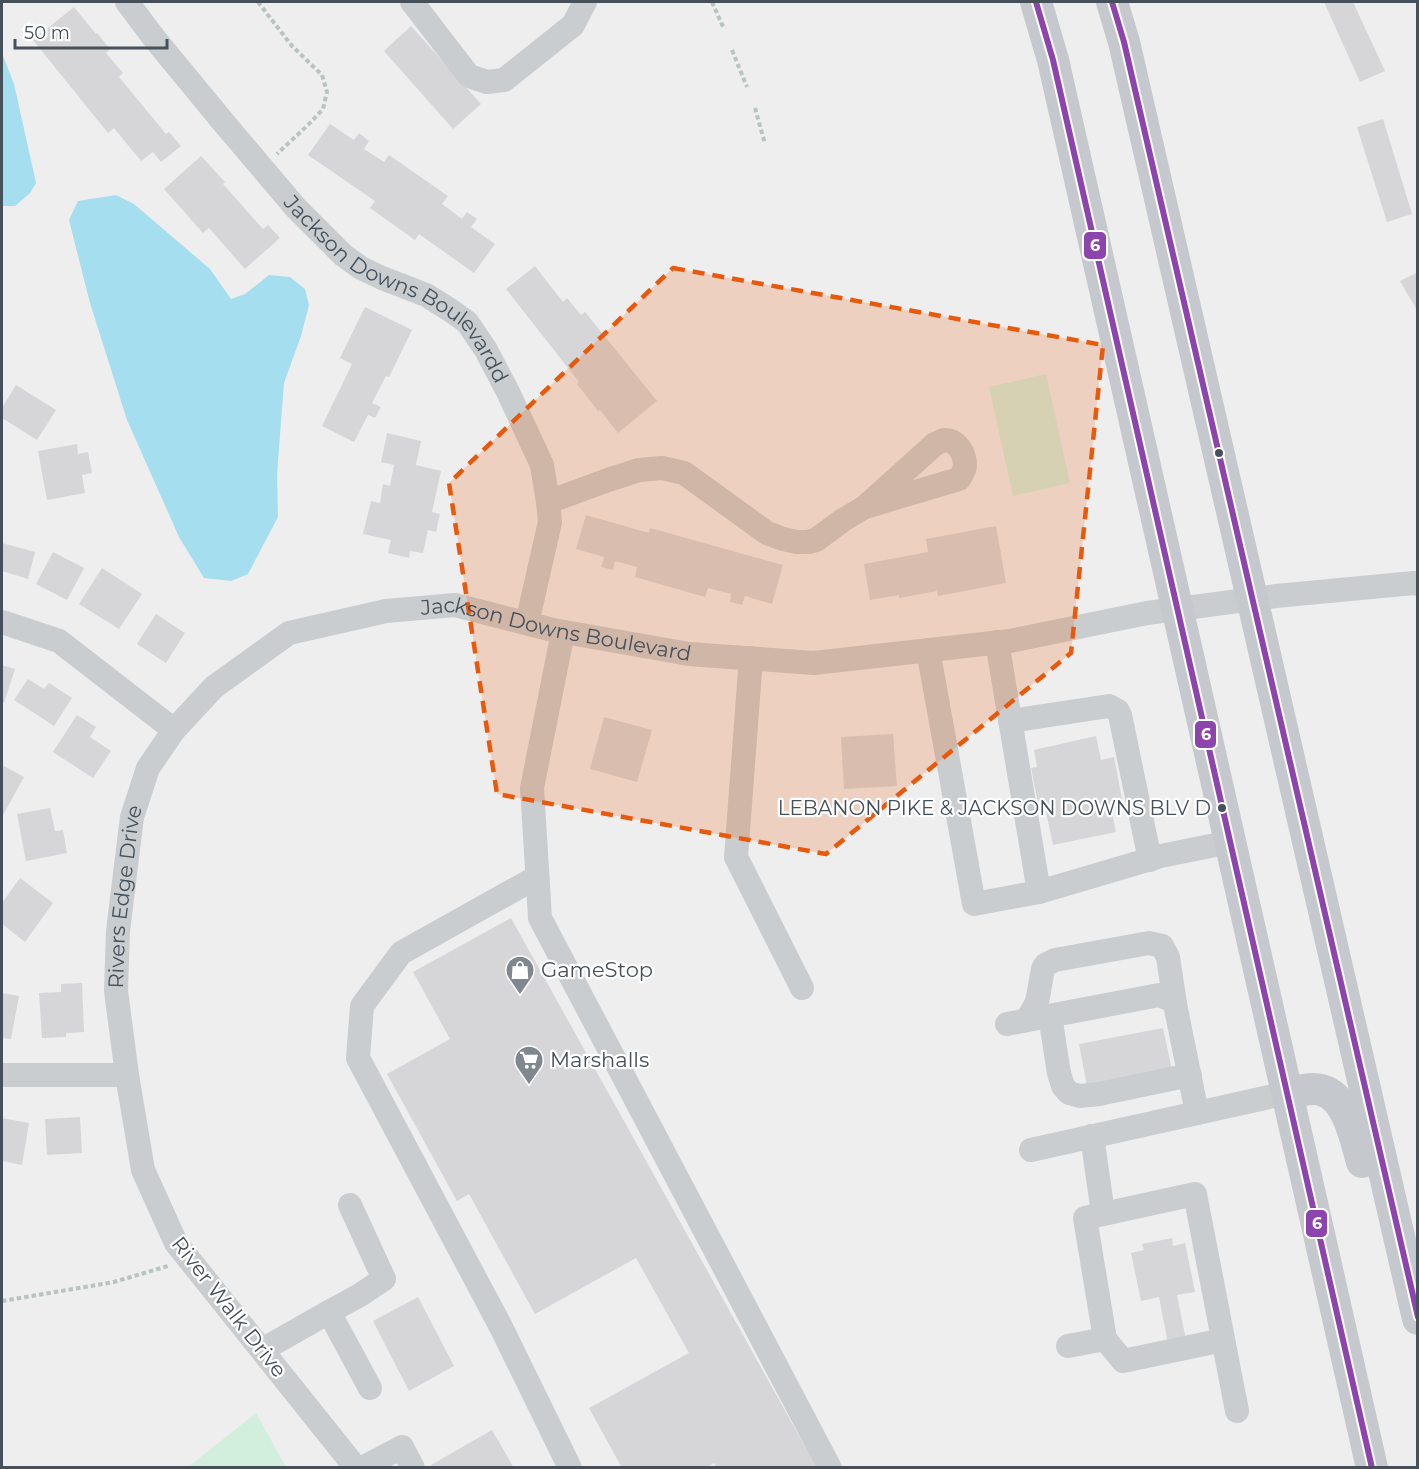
<svg xmlns="http://www.w3.org/2000/svg" width="1419" height="1469" font-family="Montserrat,sans-serif">
<style>
.green{fill:#d2efdd}
.water{fill:#a5deee}
.building{fill:#d6d6d8}
.lines{fill:none;stroke-linecap:round;stroke-linejoin:round}
.path{stroke:#b7c4c0;stroke-width:4;stroke-dasharray:4.5 3;stroke-linecap:butt}
.minor{stroke:#cacdcf;stroke-width:24}
.major{stroke:#c5c9cd;stroke-width:32}
.bus-1-casing{stroke:#fff;stroke-width:10}
.bus-1{stroke:#8e44ad;stroke-width:6}
.marked{fill:#e8590c;fill-opacity:0.2;stroke:#e8590c;stroke-width:4.5;stroke-dasharray:12 8;stroke-linejoin:round}
.bus-dot{fill:#45505b;stroke:#fff;stroke-width:2}
.labels{text-anchor:middle;stroke-width:4.5;stroke-linejoin:round;paint-order:stroke}
.bus-label{font-size:20px;fill:#45505b;stroke:#fff;text-anchor:end}
.street-label{font-size:21px;fill:#45505b;stroke:#fff}
.poi-label{font-size:21px;fill:#45505b;stroke:#fff;text-anchor:start}
.line-badge{stroke:#fff;stroke-width:2}
.badge-label{font-size:16px;text-anchor:middle;font-weight:bold;fill:#fff}
</style>
<rect width="100%" height="100%" fill="#efeeee"/>
<g class="green">
<path d="M 1046,374 L 1070,483 L 1013,496 L 989,387 Z"/>
<path d="M 256,1413 L 286,1467 L 188,1467 Z"/>
</g>
<g class="water">
<path d="M 2,53 L 14,84 L 36,183 L 30,193 L 15,206 L 2,206 Z"/>
<path d="M 116,195 L 134,204 L 210,269 L 231,299 L 245,294 L 269,275 L 290,277 L 305,289 L 309,305 L 301,336 L 284,383 L 277,474 L 278,517 L 248,574 L 231,581 L 204,578 L 179,537 L 127,420 L 90,303 L 69,220 L 78,201 Z"/>
</g>
<g class="building">
<path d="M 1324,2 L 1353,2 L 1385,71 L 1360,82 Z"/>
<path d="M 74,7 L 96,34 L 97,33 L 110,49 L 106,53 L 123,73 L 119,77 L 166,134 L 169,132 L 181,146 L 161,162 L 153,152 L 141,161 L 114,128 L 108,133 L 33,40 Z"/>
<path d="M 411,26 L 481,104 L 453,129 L 384,51 Z"/>
<path d="M 1383,119 L 1412,214 L 1387,222 L 1357,127 Z"/>
<path d="M 330,124 L 354,140 L 359,133 L 369,141 L 364,149 L 384,162 L 389,155 L 448,196 L 442,204 L 462,219 L 467,212 L 477,219 L 471,227 L 495,244 L 474,273 L 419,234 L 415,240 L 370,208 L 375,201 L 308,155 Z"/>
<path d="M 201,156 L 225,182 L 223,184 L 263,229 L 268,225 L 280,238 L 245,269 L 209,228 L 203,233 L 164,189 Z"/>
<path d="M 535,266 L 563,302 L 567,298 L 581,315 L 585,312 L 657,401 L 618,433 L 600,410 L 598,411 L 577,384 L 579,382 L 506,289 Z"/>
<path d="M 1418,272 L 1418,312 L 1400,281 Z"/>
<path d="M 365,307 L 412,330 L 389,377 L 386,376 L 372,403 L 381,407 L 375,418 L 368,415 L 354,442 L 322,426 L 352,364 L 340,358 Z"/>
<path d="M 16,385 L 56,410 L 37,440 L 2,418 L 2,408 Z"/>
<path d="M 387,433 L 421,441 L 416,465 L 441,471 L 432,512 L 440,514 L 436,532 L 428,530 L 423,553 L 410,551 L 409,558 L 388,553 L 391,540 L 363,534 L 371,501 L 380,503 L 383,484 L 390,486 L 394,465 L 381,462 Z"/>
<path d="M 77,444 L 78,454 L 88,452 L 92,473 L 82,475 L 85,493 L 47,500 L 38,451 Z"/>
<path d="M 586,515 L 649,533 L 650,528 L 783,565 L 772,604 L 745,596 L 742,605 L 730,602 L 731,594 L 708,588 L 705,597 L 635,577 L 637,567 L 615,561 L 613,570 L 601,567 L 604,557 L 576,549 Z"/>
<path d="M 996,526 L 1006,583 L 938,596 L 937,591 L 899,598 L 899,595 L 870,600 L 864,564 L 928,552 L 926,539 Z"/>
<path d="M 2,543 L 35,552 L 28,579 L 2,571 Z"/>
<path d="M 53,552 L 84,568 L 67,600 L 36,584 Z"/>
<path d="M 102,568 L 142,594 L 119,629 L 79,604 Z"/>
<path d="M 156,614 L 185,633 L 166,663 L 137,644 Z"/>
<path d="M 2,665 L 15,669 L 4,703 L 2,702 Z"/>
<path d="M 28,679 L 44,689 L 49,683 L 72,698 L 54,726 L 14,700 Z"/>
<path d="M 77,715 L 96,727 L 90,737 L 111,751 L 93,778 L 53,752 Z"/>
<path d="M 604,717 L 652,730 L 637,782 L 590,769 Z"/>
<path d="M 893,734 L 897,786 L 844,789 L 841,737 Z"/>
<path d="M 1096,736 L 1101,760 L 1114,757 L 1122,799 L 1110,802 L 1116,832 L 1053,845 L 1045,807 L 1039,808 L 1031,768 L 1037,767 L 1034,750 Z"/>
<path d="M 2,765 L 24,777 L 2,817 Z"/>
<path d="M 50,808 L 55,831 L 63,830 L 67,853 L 26,861 L 17,814 Z"/>
<path d="M 20,878 L 53,903 L 25,942 L 2,924 L 2,903 Z"/>
<path d="M 511,918 L 817,1468 L 717,1468 L 714,1463 L 706,1468 L 622,1468 L 589,1408 L 689,1353 L 636,1258 L 535,1314 L 469,1194 L 457,1201 L 387,1074 L 450,1039 L 413,972 Z"/>
<path d="M 82,983 L 84,1032 L 66,1033 L 66,1037 L 42,1038 L 39,993 L 61,992 L 61,984 Z"/>
<path d="M 2,993 L 19,996 L 11,1039 L 2,1038 Z"/>
<path d="M 1163,1028 L 1172,1070 L 1087,1086 L 1079,1044 Z"/>
<path d="M 80,1117 L 82,1153 L 47,1155 L 45,1119 Z"/>
<path d="M 2,1118 L 29,1123 L 22,1165 L 2,1161 Z"/>
<path d="M 1172,1238 L 1173,1246 L 1185,1243 L 1195,1292 L 1177,1295 L 1186,1340 L 1168,1343 L 1159,1297 L 1141,1301 L 1131,1253 L 1144,1250 L 1142,1244 Z"/>
<path d="M 418,1297 L 454,1366 L 409,1391 L 373,1321 Z"/>
<path d="M 492,1430 L 514,1468 L 432,1468 L 431,1465 Z"/>
</g>
<g class="lines">
<g class="path">
<path d="M 258,2 L 292,46 L 322,75 L 327,92 L 323,109 L 308,125 L 277,154"/>
<path d="M 712,2 L 724,29"/>
<path d="M 732,50 L 747,87"/>
<path d="M 755,108 L 765,144"/>
<path d="M 2,1301 L 114,1282 L 168,1266"/>
</g>
<g class="minor">
<path id="s1" d="M 127,2 L 154,38 L 224,123 L 296,208 L 343,255 L 361,268 L 382,278 L 426,295 L 450,310 L 467,322 L 486,350 L 508,392 L 542,465 L 548,502 L 550,522 L 527,623"/>
<path d="M 412,2 L 469,76 L 487,82 L 504,80 L 573,25 L 585,2"/>
<path d="M 548,502 L 608,480 L 639,470 L 662,468 L 684,473 L 767,533 L 783,539 L 797,542 L 808,542 L 816,540 L 843,520 L 865,507 L 959,479 C 962,474 965,470 965,465 C 965,454 957,439 944,440 C 942,441 937,443 935,444 L 865,507"/>
<path d="M 2,622 L 59,641 L 174,730"/>
<path d="M 563,632 L 532,788 L 540,918 L 830,1468"/>
<path d="M 997,642 L 1039,892"/>
<path d="M 928,650 L 974,904 L 1039,892 L 1161,856 L 1230,842"/>
<path d="M 751,658 L 736,857 L 802,988"/>
<path d="M 1010,721 L 1109,706 L 1118,711 L 1120,715 L 1150,860"/>
<path d="M 537,877 L 401,953 L 362,1006 L 358,1058 L 501,1327 L 570,1468"/>
<path d="M 1050,1016 L 1059,1073 L 1063,1086 L 1069,1093 L 1080,1096 L 1099,1094 L 1190,1075"/>
<path d="M 1027,1020 L 1037,1002 L 1043,969 L 1045,965 L 1055,960 L 1149,943 L 1162,946 L 1168,957 L 1175,1004"/>
<path d="M 1007,1024 L 1159,995 L 1169,999 L 1175,1004 L 1197,1113"/>
<path d="M 2,1075 L 127,1075"/>
<path d="M 1092,1136 L 1103,1213"/>
<path d="M 1031,1150 L 1287,1093"/>
<path d="M 329,1312 L 360,1295 L 384,1279 L 350,1205"/>
<path d="M 1105,1339 L 1123,1361 L 1223,1340"/>
<path d="M 1068,1346 L 1105,1339 L 1085,1218 L 1195,1194 L 1237,1411"/>
<path d="M 262,1350 L 329,1312 L 370,1388"/>
<path id="s2" d="M 356,1468 L 176,1243 L 143,1170 L 127,1075 L 116,991 L 118,931 L 132,817 L 148,768 L 174,730 L 214,687 L 289,633 L 386,611 L 455,605 L 553,630 L 689,654 L 814,663 L 1010,641 L 1147,613 L 1276,596 L 1414,583 L 1418,584"/>
<path d="M 362,1468 L 402,1447 L 413,1468"/>
</g>
<g class="major">
<path d="M 1036,2 L 1053,60 L 1372,1468"/>
<path d="M 1112,2 L 1124,42 L 1170,242 L 1418,1319"/>
<path d="M 1287,1093 C 1297,1092 1311,1087 1321,1090 C 1348,1097 1355,1138 1362,1162"/>
</g>
<g class="bus-1-casing">
<g id="bus-1">
<path d="M 1036,2 L 1053,60 L 1372,1468"/>
<path d="M 1112,2 L 1124,42 L 1418,1317"/>
</g>
</g>
<use href="#bus-1" class="bus-1"/>
</g>
<path class="marked" d="M 673,268 L 1103,345 L 1071,653 L 826,854 L 497,794 L 449,483 Z"/>
<defs>
<g id="shop-pin" transform="scale(1.5)"><path d="M0 17L-7.5 6A9.5 9.5 0 1 1 7.5 6Z" fill="#80878e" stroke="#fff"/><path d="M-5-2.5h2.3a2.7 3.5 0 0 1 5.4 0H5L5.5 6h-11ZM-1.5-2.5h3a1.5 2.3 0 0 0-3 0Z" fill="#fff"/></g>
<g id="supermarket-pin" transform="scale(1.5)"><path d="M0 17L-7.5 6A9.5 9.5 0 1 1 7.5 6Z" fill="#80878e" stroke="#fff"/><path d="M-6-5.5h2.5l.6 2H6L4.5 2H-2.5L-4.4-4H-6ZM-1.5 3.2a1.3 1.3 0 1 0 .1 0ZM3 3.2a1.3 1.3 0 1 0 .1 0Z" fill="#fff"/></g>
</defs>
<g fill-rule="evenodd">
<use href="#shop-pin" x="520" y="970"/>
<use href="#supermarket-pin" x="529" y="1060"/>
</g>
<g class="bus-dot">
<circle cx="1219" cy="453" r="5"/>
<circle cx="1222" cy="808" r="5"/>
</g>
<g class="labels">
<g class="bus-label">
<text x="1211" y="815">LEBANON PIKE &amp; JACKSON DOWNS BLV D</text>
</g>
<g class="street-label">
<text dy="7" stroke="none"><textPath href="#s1" startOffset="399">Jackson Downs Boulevardd</textPath></text>
<text dy="7" stroke="none"><textPath href="#s2" startOffset="1245">Jackson Downs Boulevard</textPath></text>
<text dy="7" stroke="none"><textPath href="#s2" startOffset="644">Rivers Edge Drive</textPath></text>
<text transform="translate(229 1307) rotate(52)" y="7">River Walk Drive</text>
</g>
<g class="poi-label">
<text x="541" y="977">GameStop</text>
<text x="550" y="1067">Marshalls</text>
</g>
</g>
<g class="line-badge">
<rect x="1083" y="231" width="24" height="29" rx="6" fill="#8e44ad"/>
<rect x="1194" y="720" width="23" height="29" rx="6" fill="#8e44ad"/>
<rect x="1305" y="1209" width="23" height="29" rx="6" fill="#8e44ad"/>
</g>
<g class="badge-label">
<text x="1095" y="251">6</text>
<text x="1206" y="740">6</text>
<text x="1317" y="1229">6</text>
</g>
<rect width="1419" height="1469" fill="none" stroke="#45505b" stroke-width="6"/>
<path d="M15 39v9h152v-9" fill="none" stroke="#45505b" stroke-width="3"/>
<text x="24" y="39" font-size="18" fill="#45505b" stroke="#ffffff" stroke-width="4.5" paint-order="stroke">50 m</text>
</svg>
